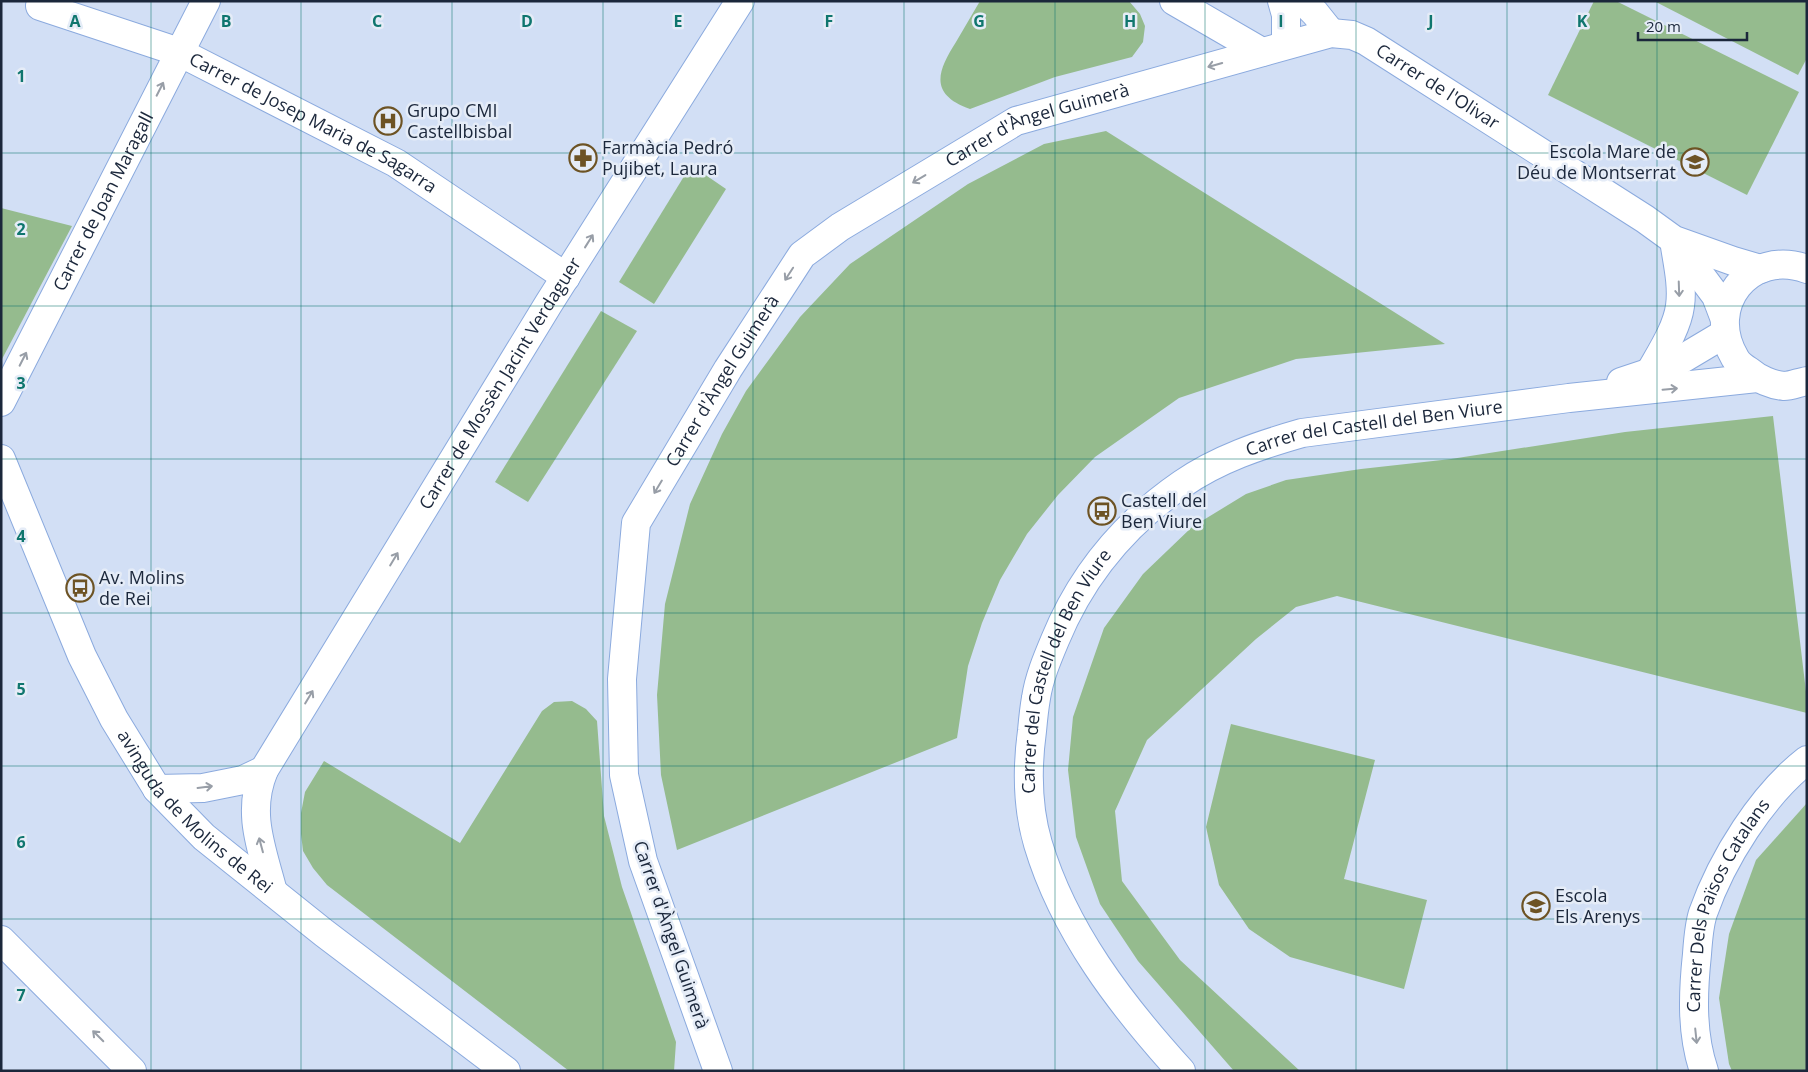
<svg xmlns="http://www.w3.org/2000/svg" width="1808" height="1072" font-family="'Open Sans',sans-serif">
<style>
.green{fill:#95bb8e}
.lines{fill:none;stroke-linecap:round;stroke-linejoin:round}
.minor-casing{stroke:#8baade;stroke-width:30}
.minor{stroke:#fff;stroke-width:28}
.oneway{stroke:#989ea7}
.grid{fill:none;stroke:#0f766e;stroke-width:1;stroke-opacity:0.55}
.labels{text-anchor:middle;stroke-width:5;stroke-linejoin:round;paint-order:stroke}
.street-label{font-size:18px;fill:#1b273b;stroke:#e5ecf7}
.poi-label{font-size:18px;fill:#1b273b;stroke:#e5ecf7;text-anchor:start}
.grid-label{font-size:16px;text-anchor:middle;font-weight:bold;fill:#0f766e;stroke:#e5ecf7;stroke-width:5;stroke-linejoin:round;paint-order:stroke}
</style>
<rect width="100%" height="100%" fill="#d2dff5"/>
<g class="green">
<path d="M 980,1 L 1129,1 L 1140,14 L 1145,26 L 1143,42 L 1132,57 L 1055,77 L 970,109 C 929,94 937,72 956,42 C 964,28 972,15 980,1 Z"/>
<path d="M 1594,1 L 1616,1 L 1799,92 L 1747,195 L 1548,95 Z"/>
<path d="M 1654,1 L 1807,1 L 1807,58 L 1798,75 Z"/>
<path d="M 1106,131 L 1445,344 L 1296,359 L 1179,398 L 1095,457 L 1058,495 L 1027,534 L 1000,580 L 982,623 L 968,666 L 957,738 L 677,850 L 661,775 L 657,695 L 665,604 L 690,504 L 722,434 L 746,391 L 800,317 L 850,264 L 968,184 L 1044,144 Z"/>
<path d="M 691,165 L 726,189 L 654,304 L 619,282 Z"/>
<path d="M 1,208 L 72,226 L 1,361 Z"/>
<path d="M 601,311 L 637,331 L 528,502 L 495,482 Z"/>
<path d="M 1773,416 L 1807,700 L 1807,713 L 1337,596 L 1296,607 L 1256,639 L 1147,740 L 1115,811 L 1122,881 L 1180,960 L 1300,1071 L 1234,1071 L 1138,961 L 1100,904 L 1076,837 L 1068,770 L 1073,717 L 1104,628 L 1143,574 L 1192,527 L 1246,494 L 1286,480 L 1361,469 L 1451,459 L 1625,432 Z"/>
<path d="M 572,701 L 586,709 L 597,721 L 604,816 L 622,887 L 676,1042 L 674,1071 L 569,1071 L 327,885 L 313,868 L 303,851 L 301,834 L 301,813 L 305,792 L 324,761 L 460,843 L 542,711 L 554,702 Z"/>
<path d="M 1231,724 L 1375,760 L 1344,879 L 1427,900 L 1404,989 L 1290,957 L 1249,929 L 1219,885 L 1206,827 Z"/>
<path d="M 1807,803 L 1807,1071 L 1732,1071 L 1729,1064 L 1719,998 L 1729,934 L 1756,860 Z"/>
</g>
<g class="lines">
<g class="minor-casing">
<g id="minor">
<path d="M 1174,1 L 1262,52"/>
<path d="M 1282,1 L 1286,15 L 1286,44"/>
<path d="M 1303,1 L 1315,13 L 1331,33"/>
<path id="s1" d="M 40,6 L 179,52 L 396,163 L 566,277"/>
<path d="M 1675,241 L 1716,296 L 1724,317"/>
<path d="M 1807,269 C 1749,248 1704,306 1735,358 C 1738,364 1744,368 1749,371 C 1758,379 1772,385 1784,386 C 1791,386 1800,382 1807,381"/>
<path d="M 1649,374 C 1660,354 1677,329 1680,306 C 1683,285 1677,261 1674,240"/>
<path d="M 1621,382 L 1672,365 L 1724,334"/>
<path id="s2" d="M 1,402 L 206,1"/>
<path id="s3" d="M 1,459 L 82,656 L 114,719 L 157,789 L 204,837 L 324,933 L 506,1071"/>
<path d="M 157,789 L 203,788 L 243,780 L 264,770"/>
<path id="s4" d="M 273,892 C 262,849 246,813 264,770 L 549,303 L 740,1"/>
<path d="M 1,940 L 132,1071"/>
<path id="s5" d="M 718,1071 L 643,861 L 624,775 L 622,679 L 636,523 L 728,369 L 802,255 L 840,227 L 1016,121 L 1331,33 L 1352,35 L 1366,41 L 1645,219 L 1674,240 L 1733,261 L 1760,269"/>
<path id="s6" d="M 1181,1071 C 1121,1005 1064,931 1038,844 C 1027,807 1027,768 1032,731 C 1033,720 1034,709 1036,698 C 1039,678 1047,659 1055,640 C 1082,574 1124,524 1182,484 C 1218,459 1260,445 1302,433 L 1569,398 L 1757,378"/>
<path id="s7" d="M 1704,1071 C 1691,1033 1693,992 1697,954 C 1698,940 1699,925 1703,913 C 1722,859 1762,795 1807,760"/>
</g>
</g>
<use href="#minor" class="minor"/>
</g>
<defs><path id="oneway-shaft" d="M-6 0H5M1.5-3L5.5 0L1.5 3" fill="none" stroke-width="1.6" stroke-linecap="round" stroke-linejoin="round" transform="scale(1.25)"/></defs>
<g class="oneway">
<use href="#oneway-shaft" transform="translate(1215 65) rotate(164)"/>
<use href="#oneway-shaft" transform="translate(160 89) rotate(-63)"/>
<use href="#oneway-shaft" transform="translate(919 179) rotate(149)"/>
<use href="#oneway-shaft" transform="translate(589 241) rotate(-58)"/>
<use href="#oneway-shaft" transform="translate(789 274) rotate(123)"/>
<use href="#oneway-shaft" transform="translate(1679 289) rotate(88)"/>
<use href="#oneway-shaft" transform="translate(23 359) rotate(-63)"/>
<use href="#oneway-shaft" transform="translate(1670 389) rotate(-5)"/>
<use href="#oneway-shaft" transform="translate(658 487) rotate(121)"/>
<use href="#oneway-shaft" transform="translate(394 559) rotate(-59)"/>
<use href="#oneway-shaft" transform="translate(309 697) rotate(-59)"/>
<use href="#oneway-shaft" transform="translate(205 787) rotate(-7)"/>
<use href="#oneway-shaft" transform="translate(261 845) rotate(-105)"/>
<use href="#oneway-shaft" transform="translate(98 1036) rotate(-135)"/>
<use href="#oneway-shaft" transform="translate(1696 1036) rotate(84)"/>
</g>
<path class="grid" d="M 151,1 L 151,1071M 301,1 L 301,1071M 452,1 L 452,1071M 603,1 L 603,1071M 753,1 L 753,1071M 904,1 L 904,1071M 1055,1 L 1055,1071M 1205,1 L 1205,1071M 1356,1 L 1356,1071M 1507,1 L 1507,1071M 1657,1 L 1657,1071M 1,153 L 1807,153M 1,306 L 1807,306M 1,459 L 1807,459M 1,613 L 1807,613M 1,766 L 1807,766M 1,919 L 1807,919"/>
<defs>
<g id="hospital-ring" transform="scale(1.4375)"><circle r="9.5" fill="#e5ecf7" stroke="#6d5324" stroke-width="1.5"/><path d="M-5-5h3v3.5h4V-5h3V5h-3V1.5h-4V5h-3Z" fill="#6d5324"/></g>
<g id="pharmacy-ring" transform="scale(1.4375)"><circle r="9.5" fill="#e5ecf7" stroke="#6d5324" stroke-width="1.5"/><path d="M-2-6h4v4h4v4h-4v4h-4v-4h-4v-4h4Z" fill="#6d5324"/></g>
<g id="school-ring" transform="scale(1.4375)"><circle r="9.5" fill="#e5ecf7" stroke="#6d5324" stroke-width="1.5"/><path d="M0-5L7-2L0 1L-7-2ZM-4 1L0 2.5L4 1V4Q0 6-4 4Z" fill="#6d5324"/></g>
<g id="bus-ring" transform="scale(1.4375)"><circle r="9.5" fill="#e5ecf7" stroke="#6d5324" stroke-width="1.5"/><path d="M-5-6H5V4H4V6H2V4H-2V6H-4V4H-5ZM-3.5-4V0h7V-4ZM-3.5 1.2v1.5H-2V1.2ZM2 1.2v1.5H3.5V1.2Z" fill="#6d5324"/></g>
</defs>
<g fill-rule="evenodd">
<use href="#hospital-ring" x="388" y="121"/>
<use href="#pharmacy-ring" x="583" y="158"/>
<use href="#school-ring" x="1695" y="162"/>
<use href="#bus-ring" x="1102" y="511"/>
<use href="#bus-ring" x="80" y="588"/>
<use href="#school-ring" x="1536" y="906"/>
</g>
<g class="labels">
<g class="street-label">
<text dy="6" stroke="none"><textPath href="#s5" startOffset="1580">Carrer de l'Olivar</textPath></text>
<text dy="6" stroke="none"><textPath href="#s1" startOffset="298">Carrer de Josep Maria de Sagarra</textPath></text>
<text dy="6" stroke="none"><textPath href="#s5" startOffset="1150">Carrer d'Àngel Guimerà</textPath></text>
<text dy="6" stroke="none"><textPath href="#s2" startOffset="225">Carrer de Joan Maragall</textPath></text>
<text dy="6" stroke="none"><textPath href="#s5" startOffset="730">Carrer d'Àngel Guimerà</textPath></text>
<text dy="6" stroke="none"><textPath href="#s4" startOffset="578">Carrer de Mossèn Jacint Verdaguer</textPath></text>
<text dy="6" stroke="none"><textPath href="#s6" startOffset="886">Carrer del Castell del Ben Viure</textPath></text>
<text dy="6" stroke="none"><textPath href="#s6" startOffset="452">Carrer del Castell del Ben Viure</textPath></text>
<text dy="6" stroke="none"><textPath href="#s3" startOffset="408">avinguda de Molins de Rei</textPath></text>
<text dy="6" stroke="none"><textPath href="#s7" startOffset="174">Carrer Dels Països Catalans</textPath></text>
<text transform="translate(671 935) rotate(71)" y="6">Carrer d'Àngel Guimerà</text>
</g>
<g class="poi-label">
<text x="407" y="117">Grupo CMI<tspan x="407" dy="21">Castellbisbal</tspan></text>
<text x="602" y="154">Farmàcia Pedró<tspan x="602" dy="21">Pujibet, Laura</tspan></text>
<text x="1676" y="158" text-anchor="end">Escola Mare de<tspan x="1676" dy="21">Déu de Montserrat</tspan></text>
<text x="1121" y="507">Castell del<tspan x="1121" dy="21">Ben Viure</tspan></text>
<text x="99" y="584">Av. Molins<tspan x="99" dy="21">de Rei</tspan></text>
<text x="1555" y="902">Escola<tspan x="1555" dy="21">Els Arenys</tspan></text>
</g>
</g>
<g class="grid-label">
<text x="75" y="27">A</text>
<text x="226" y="27">B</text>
<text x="377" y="27">C</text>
<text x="527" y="27">D</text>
<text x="678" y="27">E</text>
<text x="829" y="27">F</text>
<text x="979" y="27">G</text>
<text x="1130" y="27">H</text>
<text x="1281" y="27">I</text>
<text x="1431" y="27">J</text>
<text x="1582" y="27">K</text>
<text x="21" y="82">1</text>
<text x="21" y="235">2</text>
<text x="21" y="389">3</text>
<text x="21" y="542">4</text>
<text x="21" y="695">5</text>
<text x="21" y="848">6</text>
<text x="21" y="1001">7</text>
</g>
<rect width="1808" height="1072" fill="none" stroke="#1b273b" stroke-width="5"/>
<path d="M1638 32v8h109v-8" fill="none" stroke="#1b273b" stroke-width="2.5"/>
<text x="1646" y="32" font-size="15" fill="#1b273b" stroke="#e5ecf7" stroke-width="4" paint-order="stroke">20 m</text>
</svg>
